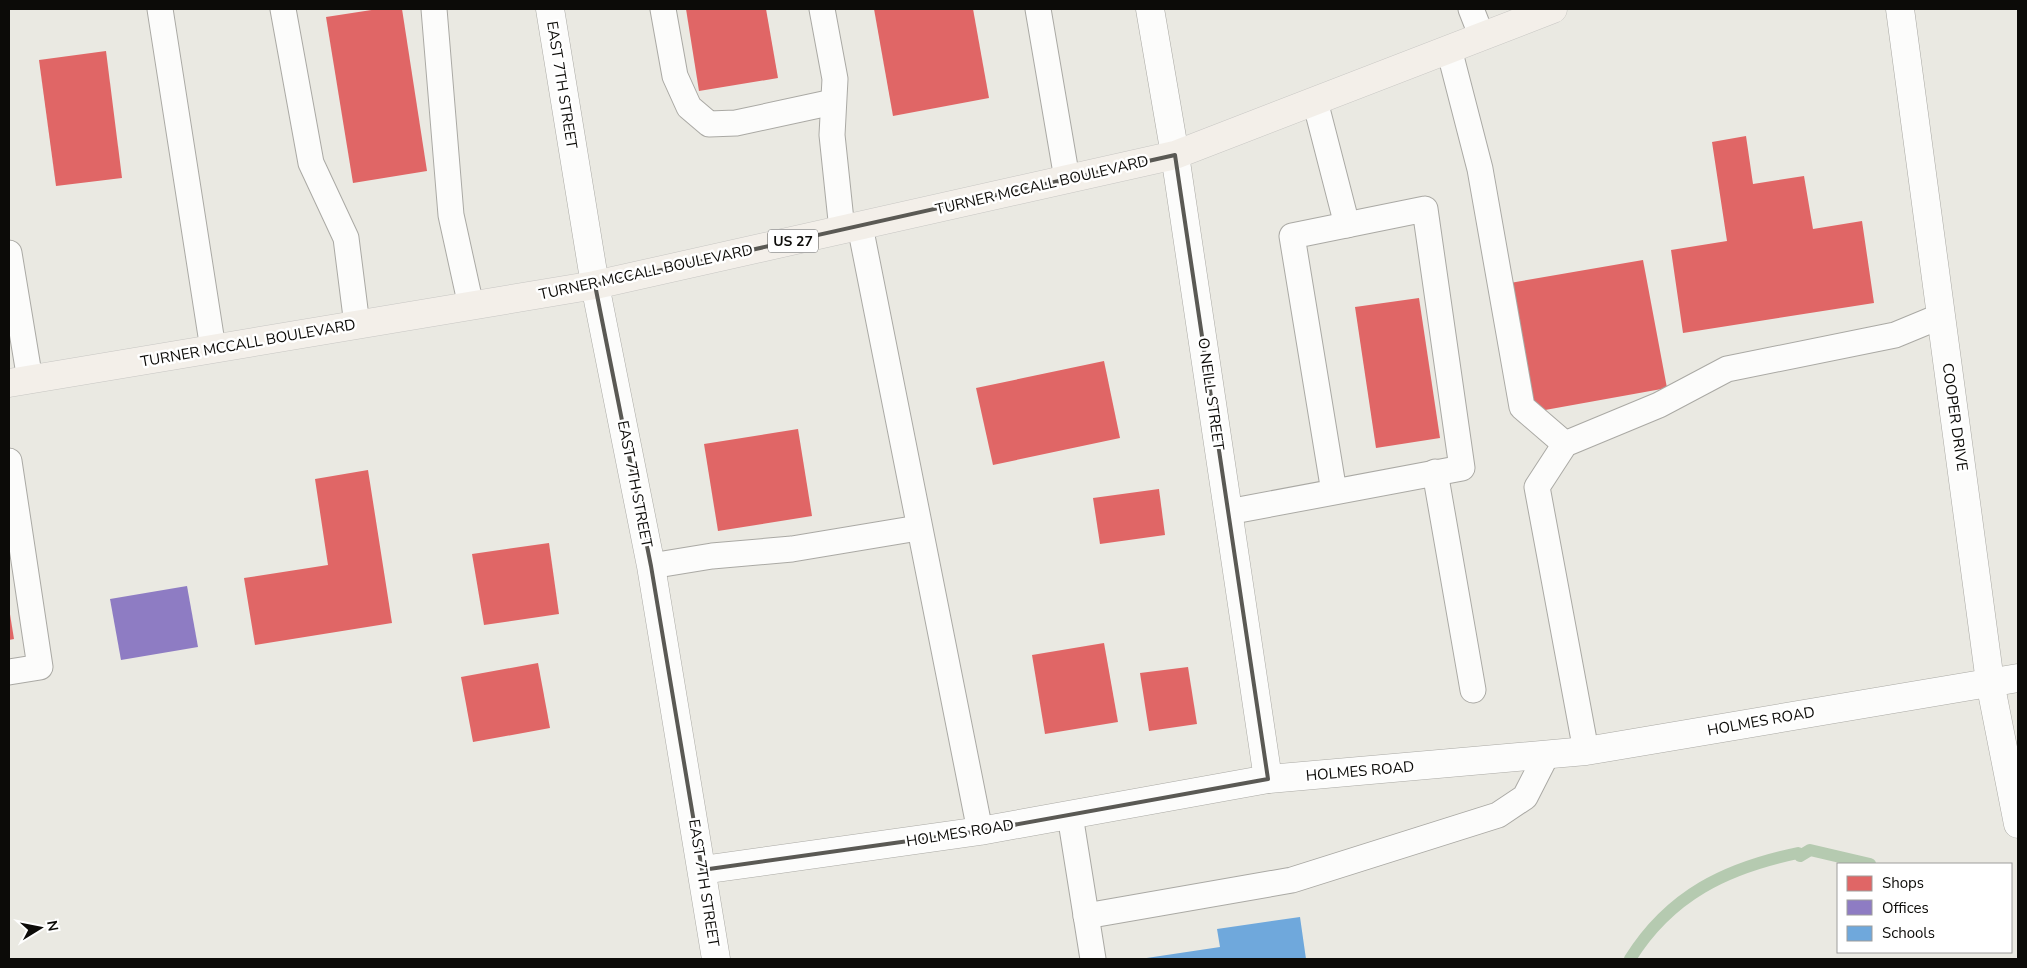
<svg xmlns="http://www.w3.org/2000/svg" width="2027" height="968" font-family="'Nunito Sans',sans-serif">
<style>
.shops{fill:#e06666}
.offices{fill:#8e7cc3}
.schools{fill:#6fa8dc}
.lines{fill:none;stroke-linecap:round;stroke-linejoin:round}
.stream{stroke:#b5cab0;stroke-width:12}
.lane-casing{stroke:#aaa9a4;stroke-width:27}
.street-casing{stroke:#aaa9a4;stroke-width:29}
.primary-casing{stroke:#c7c6c3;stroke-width:29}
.lane{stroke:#fcfcfb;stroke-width:25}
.street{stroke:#fcfcfb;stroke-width:28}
.primary{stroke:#f3efe9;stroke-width:28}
.marked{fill:none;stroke:#5a5954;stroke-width:4;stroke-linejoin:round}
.labels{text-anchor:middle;stroke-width:5;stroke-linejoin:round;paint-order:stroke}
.shield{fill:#fff;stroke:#555452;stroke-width:1}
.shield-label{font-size:14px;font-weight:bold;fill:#0c0b08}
.street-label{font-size:15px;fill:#0c0b08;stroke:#fff}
</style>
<rect width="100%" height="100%" fill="#eae9e2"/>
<g class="shops">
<path d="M 378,9 L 402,9 L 427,171 L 353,183 L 326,17 Z"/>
<path d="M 686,9 L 766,9 L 778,78 L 699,91 Z"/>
<path d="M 874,9 L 973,9 L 989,98 L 893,116 Z"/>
<path d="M 106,51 L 122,178 L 56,186 L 39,60 Z"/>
<path d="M 1746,136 L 1753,184 L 1804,176 L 1813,229 L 1862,221 L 1874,303 L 1683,333 L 1671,250 L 1727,241 L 1712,142 Z"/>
<path d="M 1643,260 L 1667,388 L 1534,412 L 1510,283 Z"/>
<path d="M 1419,298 L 1440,438 L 1376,448 L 1355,307 Z"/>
<path d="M 1104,361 L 1120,438 L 993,465 L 976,388 Z"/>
<path d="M 798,429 L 812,516 L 718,531 L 704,444 Z"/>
<path d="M 368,470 L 392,623 L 255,645 L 244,578 L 328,565 L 315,479 Z"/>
<path d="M 1159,489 L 1165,535 L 1100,544 L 1093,498 Z"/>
<path d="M 549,543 L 559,614 L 484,625 L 472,554 Z"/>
<path d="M 9,608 L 14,639 L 9,640 Z"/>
<path d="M 1104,643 L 1118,722 L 1045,734 L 1032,655 Z"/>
<path d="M 538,663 L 550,728 L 473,742 L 461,677 Z"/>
<path d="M 1188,667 L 1197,724 L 1149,731 L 1140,673 Z"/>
</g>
<path class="offices" d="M 187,586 L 198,647 L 121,660 L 110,599 Z"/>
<path class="schools" d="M 1300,917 L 1306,959 L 1140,959 L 1220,947 L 1217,929 Z"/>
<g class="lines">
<path class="stream" d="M 1630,959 C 1670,895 1726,868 1798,853 L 1800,856 L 1810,850 L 1870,864"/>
<g class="lane-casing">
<g id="lane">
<path d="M 160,9 L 213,349"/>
<path d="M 283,9 L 311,163 L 346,238 L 357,325"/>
<path d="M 434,9 L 451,215 L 471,306"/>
<path d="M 663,9 L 675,76 L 689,107 L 709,124 L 736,123 L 833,102"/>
<path d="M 822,9 L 835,79 L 832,135 L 842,230"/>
<path d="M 1038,9 L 1067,179"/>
<path d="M 1471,9 L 1482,37"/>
<path d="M 1449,49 L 1480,169 L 1522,407 L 1565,444"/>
<path d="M 1315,101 L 1347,225"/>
<path d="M 860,226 L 980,831"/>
<path d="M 9,253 L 30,380"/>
<path d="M 9,461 L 40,667 L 9,672"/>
<path d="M 1435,472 L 1473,690"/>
<path d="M 1228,512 L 1462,468 L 1425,209 L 1292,236 L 1334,492"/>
<path d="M 651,566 L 712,556 L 792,549 L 918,528"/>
<path d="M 1586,751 L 1537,487 L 1565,444 L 1659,405 L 1727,369 L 1895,335 L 1941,316"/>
<path d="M 1070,815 L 1093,959"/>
<path d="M 1086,916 L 1292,880 L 1498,815 L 1525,797 L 1547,754"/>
</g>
</g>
<g class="street-casing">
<g id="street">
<path d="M 550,9 L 595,285 L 651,566 L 716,959"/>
<path d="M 1150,9 L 1175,155 L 1268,779"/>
<path d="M 1900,9 L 1990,682 L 2018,824"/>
<path d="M 702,870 L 980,831 L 1268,779 L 1586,751 L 2018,678"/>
</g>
</g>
<g class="primary-casing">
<path id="primary" d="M 9,383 L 595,285 L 1175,155 L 1553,9"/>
</g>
<use href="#lane" class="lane"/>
<use href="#street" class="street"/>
<use href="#primary" class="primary"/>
</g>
<path class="marked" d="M 1175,155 L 1268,779 L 980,831 L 702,870 L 651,566 L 595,285 Z"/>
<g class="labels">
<rect class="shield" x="768" y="229.5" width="50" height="23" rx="4"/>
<g class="shield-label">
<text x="793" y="246">US 27</text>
</g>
<g class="street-label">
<text transform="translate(562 85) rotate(81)" y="5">EAST 7TH STREET</text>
<text transform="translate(1042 185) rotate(-13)" y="5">TURNER MCCALL BOULEVARD</text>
<text transform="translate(646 272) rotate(-12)" y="5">TURNER MCCALL BOULEVARD</text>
<text transform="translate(248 343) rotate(-10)" y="5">TURNER MCCALL BOULEVARD</text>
<text transform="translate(1211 394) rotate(82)" y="5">O NEILL STREET</text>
<text transform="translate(1955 417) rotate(82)" y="5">COOPER DRIVE</text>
<text transform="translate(635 484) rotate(79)" y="5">EAST 7TH STREET</text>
<text transform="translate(1761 721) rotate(-10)" y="5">HOLMES ROAD</text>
<text transform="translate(1360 771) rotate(-5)" y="5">HOLMES ROAD</text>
<text transform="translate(960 833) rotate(-9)" y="5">HOLMES ROAD</text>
<text transform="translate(704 883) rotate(81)" y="5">EAST 7TH STREET</text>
</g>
</g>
<rect width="2027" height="968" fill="none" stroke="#0c0b08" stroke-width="20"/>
<rect x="1837" y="863" width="175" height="90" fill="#ffffff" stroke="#9e9d9c"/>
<rect x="1847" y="876" width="25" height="15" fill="#e06666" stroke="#9e9d9c"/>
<text x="1882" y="888" font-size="15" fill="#0c0b08">Shops</text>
<rect x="1847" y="900" width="25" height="15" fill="#8e7cc3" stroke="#9e9d9c"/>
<text x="1882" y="913" font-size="15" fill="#0c0b08">Offices</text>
<rect x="1847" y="926" width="25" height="15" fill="#6fa8dc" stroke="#9e9d9c"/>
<text x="1882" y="938" font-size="15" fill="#0c0b08">Schools</text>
<g transform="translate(40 928) rotate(80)" stroke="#ffffff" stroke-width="4" paint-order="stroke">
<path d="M0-4L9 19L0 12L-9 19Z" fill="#0c0b08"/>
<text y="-8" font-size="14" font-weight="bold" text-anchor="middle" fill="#0c0b08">N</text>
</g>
</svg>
